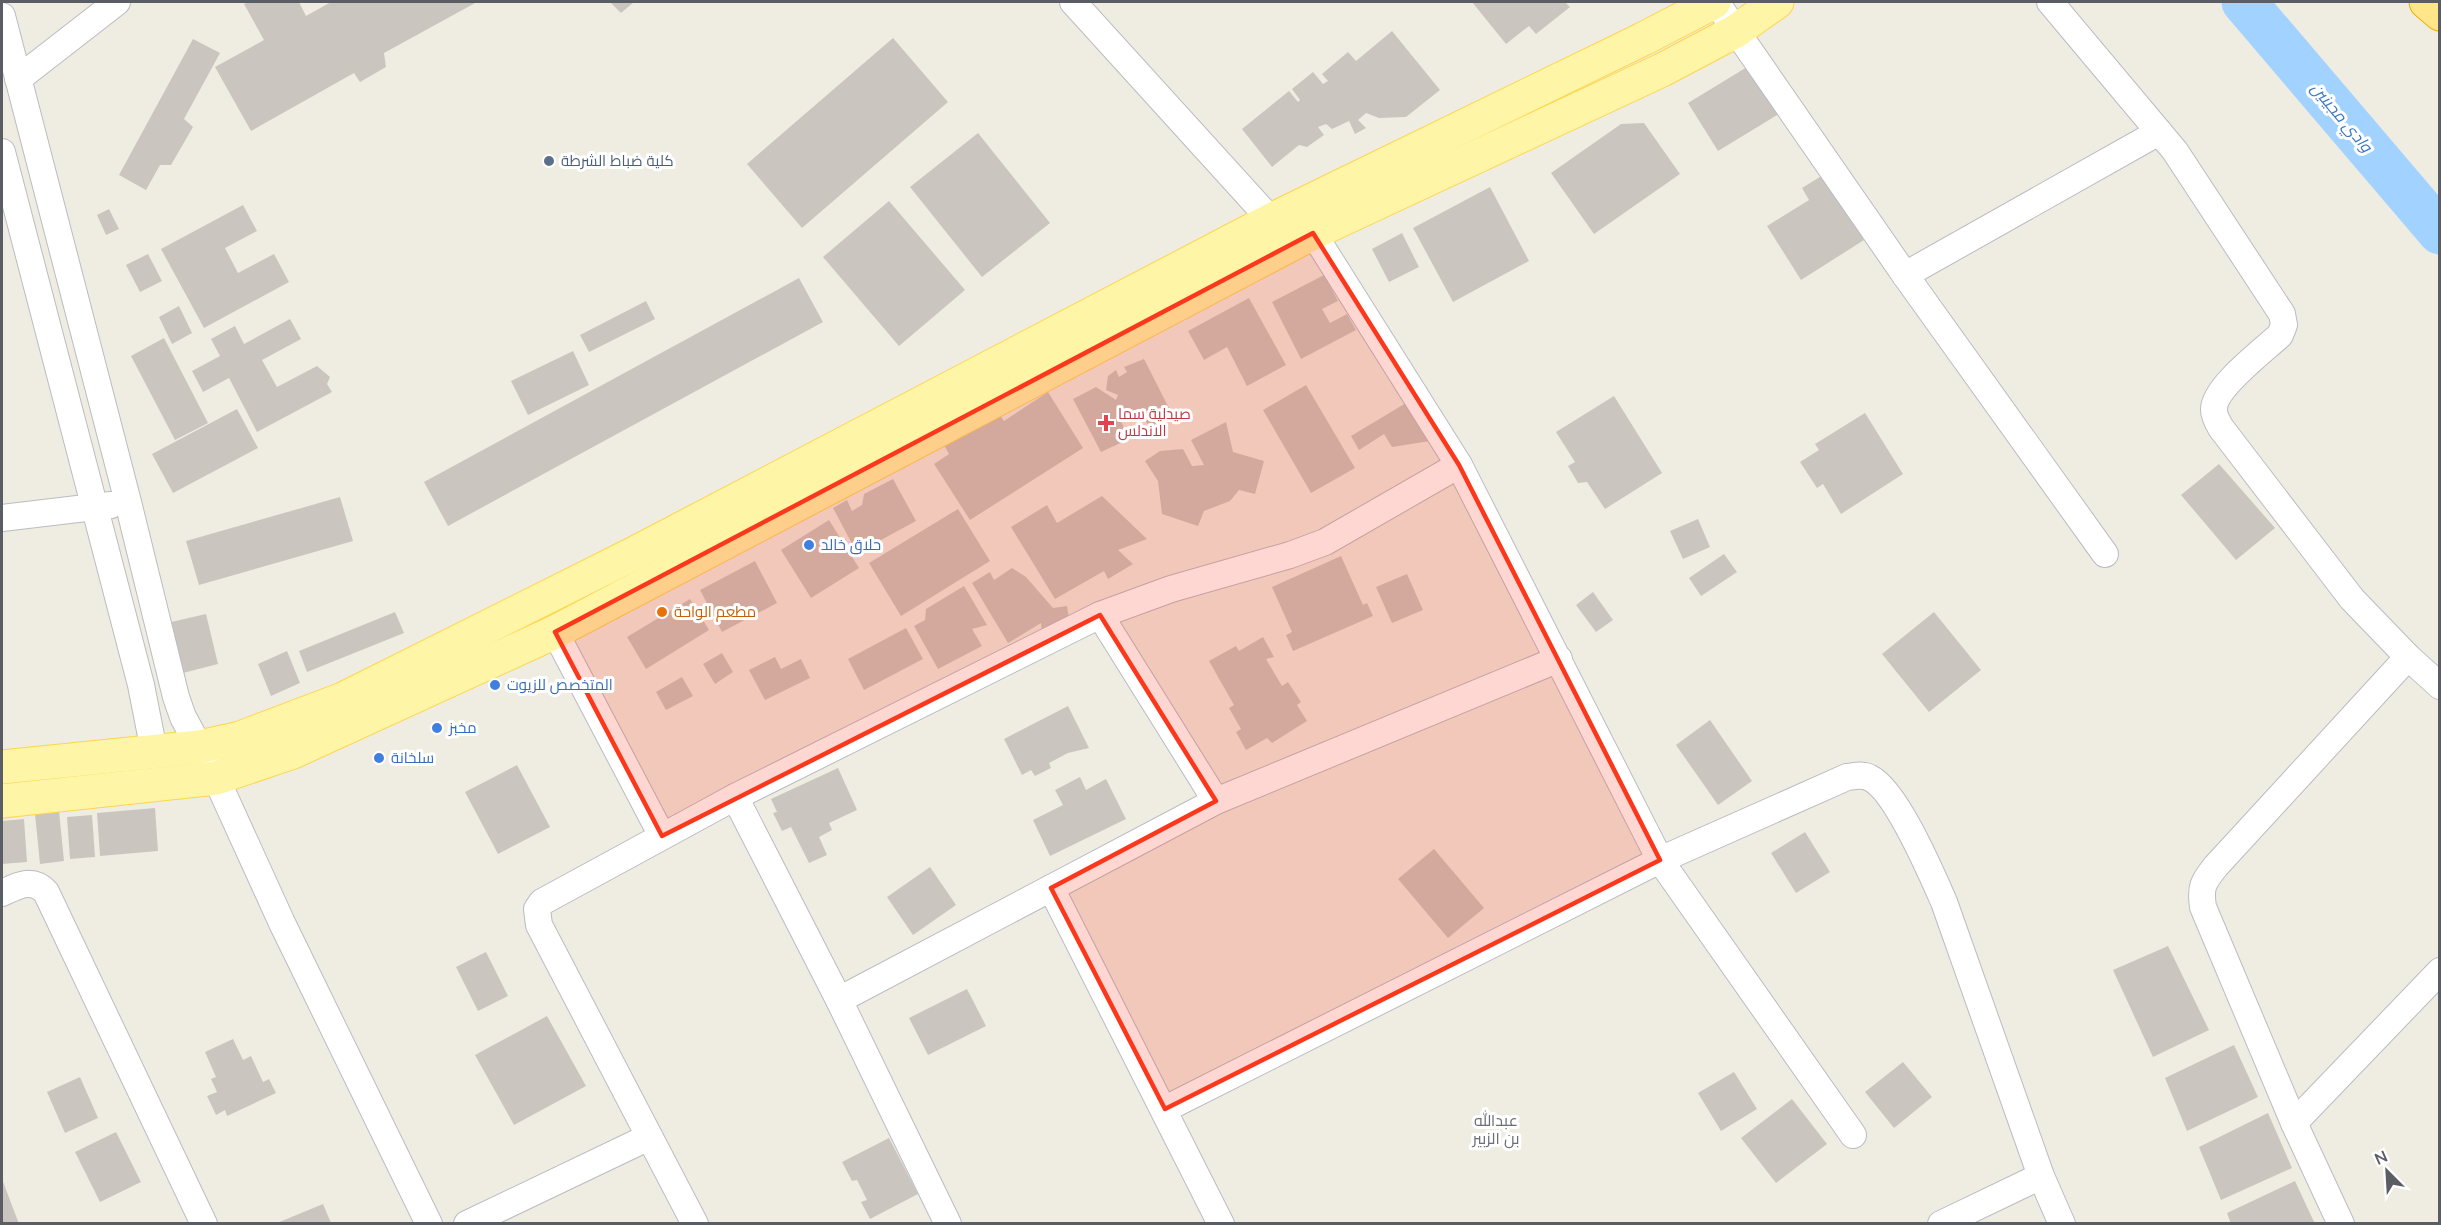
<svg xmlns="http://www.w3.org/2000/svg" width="2441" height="1225" font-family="Mulish,Cairo,sans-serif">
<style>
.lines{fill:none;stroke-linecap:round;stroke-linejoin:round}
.river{stroke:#a2d2ff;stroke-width:45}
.building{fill:#cac6bf}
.street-casing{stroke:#babcc2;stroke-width:28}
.primary-casing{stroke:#ffd54b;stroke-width:35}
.highway-casing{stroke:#f1b000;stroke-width:35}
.street{stroke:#fff;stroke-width:26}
.primary{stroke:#fff5a7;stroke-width:33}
.highway{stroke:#ffe689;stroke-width:33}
.marked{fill:#fb371c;fill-opacity:0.2;stroke:#fb371c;stroke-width:4.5;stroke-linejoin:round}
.service-dot{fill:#5c6f8a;stroke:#fff;stroke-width:2}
.health-dot{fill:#e0444e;stroke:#fff;stroke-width:2}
.shop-dot{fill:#3f7fe0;stroke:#fff;stroke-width:2}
.food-dot{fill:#e8710a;stroke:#fff;stroke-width:2}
.labels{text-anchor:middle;stroke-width:6;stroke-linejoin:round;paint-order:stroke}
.service-label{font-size:15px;fill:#4e5e75;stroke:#fff;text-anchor:start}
.health-label{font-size:15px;fill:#be3a42;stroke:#fff;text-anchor:start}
.shop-label{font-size:15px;fill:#366cbe;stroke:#fff;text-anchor:start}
.food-label{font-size:15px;fill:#c56008;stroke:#fff;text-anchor:start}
.water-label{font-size:16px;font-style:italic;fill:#3675c6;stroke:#fff}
.neighbourhood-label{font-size:16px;fill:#6b7077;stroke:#fff}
</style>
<rect width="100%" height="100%" fill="#efede2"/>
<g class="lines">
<path class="river" d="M 2244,2 L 2440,232"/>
</g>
<g class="building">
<path d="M 248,2 L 299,2 L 306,16 L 331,2 L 477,2 L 384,53 L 386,67 L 360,82 L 354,73 L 251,131 L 215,67 L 264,40 L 244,4 Z"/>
<path d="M 610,2 L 634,2 L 621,13 Z"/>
<path d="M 1472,2 L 1565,2 L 1570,7 L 1536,34 L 1529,26 L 1506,44 Z"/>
<path d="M 1392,31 L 1440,90 L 1406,117 L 1379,118 L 1366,113 L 1358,120 L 1366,128 L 1355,134 L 1349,121 L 1332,129 L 1326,124 L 1318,127 L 1324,135 L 1307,147 L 1299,145 L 1272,167 L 1242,129 L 1289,91 L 1298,102 L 1300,100 L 1292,89 L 1313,72 L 1323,84 L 1328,81 L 1322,74 L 1348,52 L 1356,61 Z"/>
<path d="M 893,38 L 948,102 L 802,228 L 747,164 Z"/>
<path d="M 193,39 L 220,53 L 184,119 L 193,127 L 171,165 L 160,165 L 146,190 L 119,175 Z"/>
<path d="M 1752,64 L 1782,112 L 1718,151 L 1688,103 Z"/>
<path d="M 1644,123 L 1680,174 L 1594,234 L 1551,173 L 1621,124 Z"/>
<path d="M 978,133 L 1050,223 L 982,277 L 910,187 Z"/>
<path d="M 1823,175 L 1864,240 L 1801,280 L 1767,226 L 1809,200 L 1802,188 Z"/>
<path d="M 1490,187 L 1529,261 L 1453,302 L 1413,228 Z"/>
<path d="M 889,201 L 965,290 L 899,346 L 823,257 Z"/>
<path d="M 243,205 L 257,231 L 225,248 L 238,273 L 274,254 L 289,282 L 204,328 L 161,249 Z"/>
<path d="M 109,209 L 119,229 L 106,235 L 97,215 Z"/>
<path d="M 1402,233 L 1419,267 L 1389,282 L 1372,249 Z"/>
<path d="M 148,254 L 162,281 L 140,292 L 126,265 Z"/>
<path d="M 1324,275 L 1338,301 L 1322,309 L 1330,323 L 1347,314 L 1356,330 L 1301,359 L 1272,302 Z"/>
<path d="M 799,278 L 823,322 L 448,526 L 424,482 Z"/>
<path d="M 1249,298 L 1286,365 L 1247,386 L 1227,347 L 1204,360 L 1188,331 Z"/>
<path d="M 646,301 L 655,319 L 589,352 L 580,335 Z"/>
<path d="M 179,306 L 192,333 L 172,344 L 159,317 Z"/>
<path d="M 290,319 L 301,339 L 262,360 L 277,387 L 317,366 L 330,377 L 327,384 L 332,392 L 257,432 L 229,378 L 203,392 L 192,371 L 220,356 L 211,339 L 235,326 L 244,344 Z"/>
<path d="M 164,338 L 208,423 L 175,440 L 131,356 Z"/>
<path d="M 573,351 L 589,385 L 528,415 L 511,381 Z"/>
<path d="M 1144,359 L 1172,414 L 1150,428 L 1144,418 L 1136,421 L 1132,412 L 1120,419 L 1129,439 L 1101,452 L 1073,399 L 1096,387 L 1116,400 L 1118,395 L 1106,390 L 1108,376 L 1116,370 L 1119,377 L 1127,372 L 1124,367 Z"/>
<path d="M 1306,385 L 1355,468 L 1311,493 L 1263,410 Z"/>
<path d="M 1048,392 L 1083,448 L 970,520 L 934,464 L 949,454 L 944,445 L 997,411 L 1004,421 Z"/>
<path d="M 1614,396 L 1662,473 L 1605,509 L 1587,482 L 1578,483 L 1568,466 L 1575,462 L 1556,432 Z"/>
<path d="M 1406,403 L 1430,441 L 1392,447 L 1384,434 L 1359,450 L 1351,436 Z"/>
<path d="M 237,409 L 258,448 L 173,493 L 152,454 Z"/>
<path d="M 1865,413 L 1903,474 L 1841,514 L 1823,484 L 1817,488 L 1800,462 L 1819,450 L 1815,444 Z"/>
<path d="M 1226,422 L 1233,452 L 1264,461 L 1255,494 L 1239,490 L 1230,501 L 1204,511 L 1198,526 L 1162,514 L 1158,481 L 1145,461 L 1160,451 L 1183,449 L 1192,466 L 1204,465 L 1191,440 Z"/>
<path d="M 2219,464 L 2275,528 L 2236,560 L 2181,495 Z"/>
<path d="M 893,479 L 916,521 L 857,553 L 833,508 L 847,500 L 852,511 L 862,505 L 864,494 Z"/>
<path d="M 1102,496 L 1147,539 L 1118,550 L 1133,564 L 1108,579 L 1104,571 L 1055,599 L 1011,527 L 1047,505 L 1057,523 Z"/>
<path d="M 340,497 L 353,541 L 199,585 L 186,541 Z"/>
<path d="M 958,509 L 990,561 L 901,616 L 869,563 Z"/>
<path d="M 1698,519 L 1710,547 L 1683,559 L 1670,531 Z"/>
<path d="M 829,520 L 859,568 L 811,598 L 781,550 Z"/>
<path d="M 1724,554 L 1737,572 L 1701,596 L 1689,578 Z"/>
<path d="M 1341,556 L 1363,605 L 1367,603 L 1373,616 L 1293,651 L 1286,635 L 1292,632 L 1272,587 Z"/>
<path d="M 755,561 L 777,603 L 722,632 L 700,590 Z"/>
<path d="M 1012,568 L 1026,577 L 1053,608 L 1067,606 L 1069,619 L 1042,634 L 1041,623 L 1008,643 L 972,583 L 990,572 L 994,580 Z"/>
<path d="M 1407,574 L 1423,610 L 1392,623 L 1376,587 Z"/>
<path d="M 964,586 L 987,625 L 972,629 L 982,646 L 938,669 L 914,626 L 925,620 L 926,609 Z"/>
<path d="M 1593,592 L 1613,620 L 1596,632 L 1576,605 Z"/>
<path d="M 690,599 L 709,630 L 646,669 L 627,637 Z"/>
<path d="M 395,612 L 404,633 L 307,672 L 299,651 Z"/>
<path d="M 1934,612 L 1981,670 L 1929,712 L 1882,654 Z"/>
<path d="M 206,614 L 218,664 L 179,674 L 167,623 Z"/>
<path d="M 906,628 L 923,659 L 864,690 L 848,659 Z"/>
<path d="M 1263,637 L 1274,657 L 1266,659 L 1282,686 L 1288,682 L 1301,702 L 1297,705 L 1307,721 L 1272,743 L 1267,738 L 1246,750 L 1236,732 L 1241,729 L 1229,708 L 1234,705 L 1209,661 L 1236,646 L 1239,651 Z"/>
<path d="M 287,651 L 300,683 L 271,696 L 258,664 Z"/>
<path d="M 722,653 L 733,672 L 715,684 L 703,664 Z"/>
<path d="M 775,657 L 781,669 L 801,659 L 810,678 L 765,700 L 749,670 Z"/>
<path d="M 682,677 L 693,696 L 666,710 L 656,692 Z"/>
<path d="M 1068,706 L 1089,748 L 1068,753 L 1049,763 L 1051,768 L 1035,776 L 1031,770 L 1022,775 L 1004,739 Z"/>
<path d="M 1710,720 L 1752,781 L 1718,805 L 1676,745 Z"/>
<path d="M 517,765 L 550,827 L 498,854 L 465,792 Z"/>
<path d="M 838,768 L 857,810 L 829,823 L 832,830 L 819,837 L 827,855 L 809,863 L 791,827 L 782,831 L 773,813 L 777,812 L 771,799 Z"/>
<path d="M 1080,777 L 1086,790 L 1106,779 L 1126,819 L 1050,856 L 1033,820 L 1063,805 L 1055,790 Z"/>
<path d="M 155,808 L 158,851 L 100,856 L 97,813 Z"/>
<path d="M 59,811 L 64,861 L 40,864 L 35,814 Z"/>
<path d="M 92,815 L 95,857 L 70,859 L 67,817 Z"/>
<path d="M 24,819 L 27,862 L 2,864 L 2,821 Z"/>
<path d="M 1805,832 L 1830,872 L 1796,893 L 1771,853 Z"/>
<path d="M 1434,849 L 1484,908 L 1448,938 L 1398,879 Z"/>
<path d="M 930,867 L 956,905 L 913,935 L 887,897 Z"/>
<path d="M 2168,946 L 2209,1030 L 2153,1057 L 2113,970 Z"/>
<path d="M 486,952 L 508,996 L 478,1011 L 456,967 Z"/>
<path d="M 967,989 L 986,1026 L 928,1055 L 909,1018 Z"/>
<path d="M 547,1016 L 586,1086 L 514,1125 L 475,1055 Z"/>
<path d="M 233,1039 L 243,1060 L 251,1056 L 263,1082 L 269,1079 L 276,1093 L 227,1116 L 225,1110 L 216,1115 L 207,1096 L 217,1092 L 211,1079 L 216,1077 L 205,1052 Z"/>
<path d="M 2234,1045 L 2258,1097 L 2187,1131 L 2165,1078 Z"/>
<path d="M 1903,1062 L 1932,1097 L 1894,1128 L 1865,1092 Z"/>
<path d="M 1734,1072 L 1757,1109 L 1721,1131 L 1698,1093 Z"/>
<path d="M 80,1077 L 98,1118 L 65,1133 L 47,1092 Z"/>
<path d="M 1792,1099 L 1827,1144 L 1776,1183 L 1741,1138 Z"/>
<path d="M 2268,1113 L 2292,1168 L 2221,1200 L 2199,1147 Z"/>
<path d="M 116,1132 L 141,1182 L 100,1202 L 75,1152 Z"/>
<path d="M 889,1138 L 918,1194 L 870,1219 L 861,1202 L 867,1200 L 857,1180 L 852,1181 L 842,1162 Z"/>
<path d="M 2,1179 L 19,1224 L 2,1224 Z"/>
<path d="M 2295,1181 L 2315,1224 L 2231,1224 L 2227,1213 Z"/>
<path d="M 323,1204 L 331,1223 L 277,1223 Z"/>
</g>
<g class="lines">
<g class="street-casing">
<g id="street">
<path d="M 1073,2 L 1271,220"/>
<path d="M 1716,2 L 1905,275 L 2105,554"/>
<path d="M 2050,2 L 2175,151 L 2282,314 L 2284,325 L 2280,335 C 2264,350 2213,388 2214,410 C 2214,416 2218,423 2221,428 L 2352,599 L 2408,657 L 2440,686"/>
<path d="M 2,16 L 128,502 L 176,697 L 183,717 L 216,778 L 282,923 L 429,1224"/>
<path d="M 18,79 L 117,2"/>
<path d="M 2,152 L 141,685 L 154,751"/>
<path d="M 1313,233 L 1459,465 L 1660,860 L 1853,1135"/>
<path d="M 1905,275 L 2159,132"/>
<path d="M 2,518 L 111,505"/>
<path d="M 1100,615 L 1216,801"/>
<path d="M 555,632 L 662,836"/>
<path d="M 735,797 L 839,1000 L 948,1224"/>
<path d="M 1051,888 L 1221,1224"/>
<path d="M 2,893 C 17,886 32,877 46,892 L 204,1224"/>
<path d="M 839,1000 L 1216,801 L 1559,659"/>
<path d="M 1165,1109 L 1660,860 L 1847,777 C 1855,776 1863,774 1870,778 C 1896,790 1932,875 1944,902 L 2041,1176 L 2062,1224"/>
<path d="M 2294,1123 L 2440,971"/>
<path d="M 467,1224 L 649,1137"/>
<path d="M 695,1224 L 539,925 L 537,909 L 542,902 L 735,797 L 1100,615 L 1171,589 L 1290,555 L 1325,542 L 1459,465"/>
<path d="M 1941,1224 L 2041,1176"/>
<path d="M 2341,1224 L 2294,1123 L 2203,907 C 2200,887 2203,882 2216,866 L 2408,657"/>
</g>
</g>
<g class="primary-casing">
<g id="primary">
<path d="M 2,767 L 199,747 L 240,738 L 343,699 L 633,554 L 1271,220 L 1643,39 L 1714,2"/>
<path d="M 2,801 L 216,778 L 293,752 L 555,632 L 1313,233 L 1662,70 L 1736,31 L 1777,2"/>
</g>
</g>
<g class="highway-casing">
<path id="highway" d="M 2426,2 L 2440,14"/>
</g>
<use href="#street" class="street"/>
<use href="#primary" class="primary"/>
<use href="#highway" class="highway"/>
</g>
<path class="marked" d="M 1313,233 L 1459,465 L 1660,860 L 1165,1109 L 1051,888 L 1216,801 L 1100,615 L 662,836 L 555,632 Z"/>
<circle class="service-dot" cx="549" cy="161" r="6"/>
<path class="health-dot" d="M1103 414h6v6h6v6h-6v6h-6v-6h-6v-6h6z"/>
<g class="shop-dot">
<circle cx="809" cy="545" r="6"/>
<circle cx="495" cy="685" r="6"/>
<circle cx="437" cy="728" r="6"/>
<circle cx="379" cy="758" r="6"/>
</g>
<circle class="food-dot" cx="662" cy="612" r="6"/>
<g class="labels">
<g class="service-label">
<text x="561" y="166">كلية ضباط الشرطة</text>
</g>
<g class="health-label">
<text x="1118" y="419">صيدلية سما<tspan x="1118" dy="17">الاندلس</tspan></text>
</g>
<g class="shop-label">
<text x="821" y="550">حلاق خالد</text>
<text x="507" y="690">المتخصص للزيوت</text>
<text x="449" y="733">مخبز</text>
<text x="391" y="763">سلخانة</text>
</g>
<g class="food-label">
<text x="674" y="617">مطعم الواحة</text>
</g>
<g class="water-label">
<text transform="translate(2342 117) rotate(50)" y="6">وادي مجينين</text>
</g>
<g class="neighbourhood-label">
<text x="1496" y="1126">عبدالله<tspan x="1496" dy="18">بن الزبير</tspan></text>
</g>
</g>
<rect width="2441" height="1225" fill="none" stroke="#5a5e64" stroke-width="6"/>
<g transform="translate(2387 1171) rotate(336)" stroke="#ffffff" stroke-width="4.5" paint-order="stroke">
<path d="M0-4.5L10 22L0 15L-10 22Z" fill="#5a5e64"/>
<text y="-9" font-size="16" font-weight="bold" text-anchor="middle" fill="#5a5e64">N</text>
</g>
</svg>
